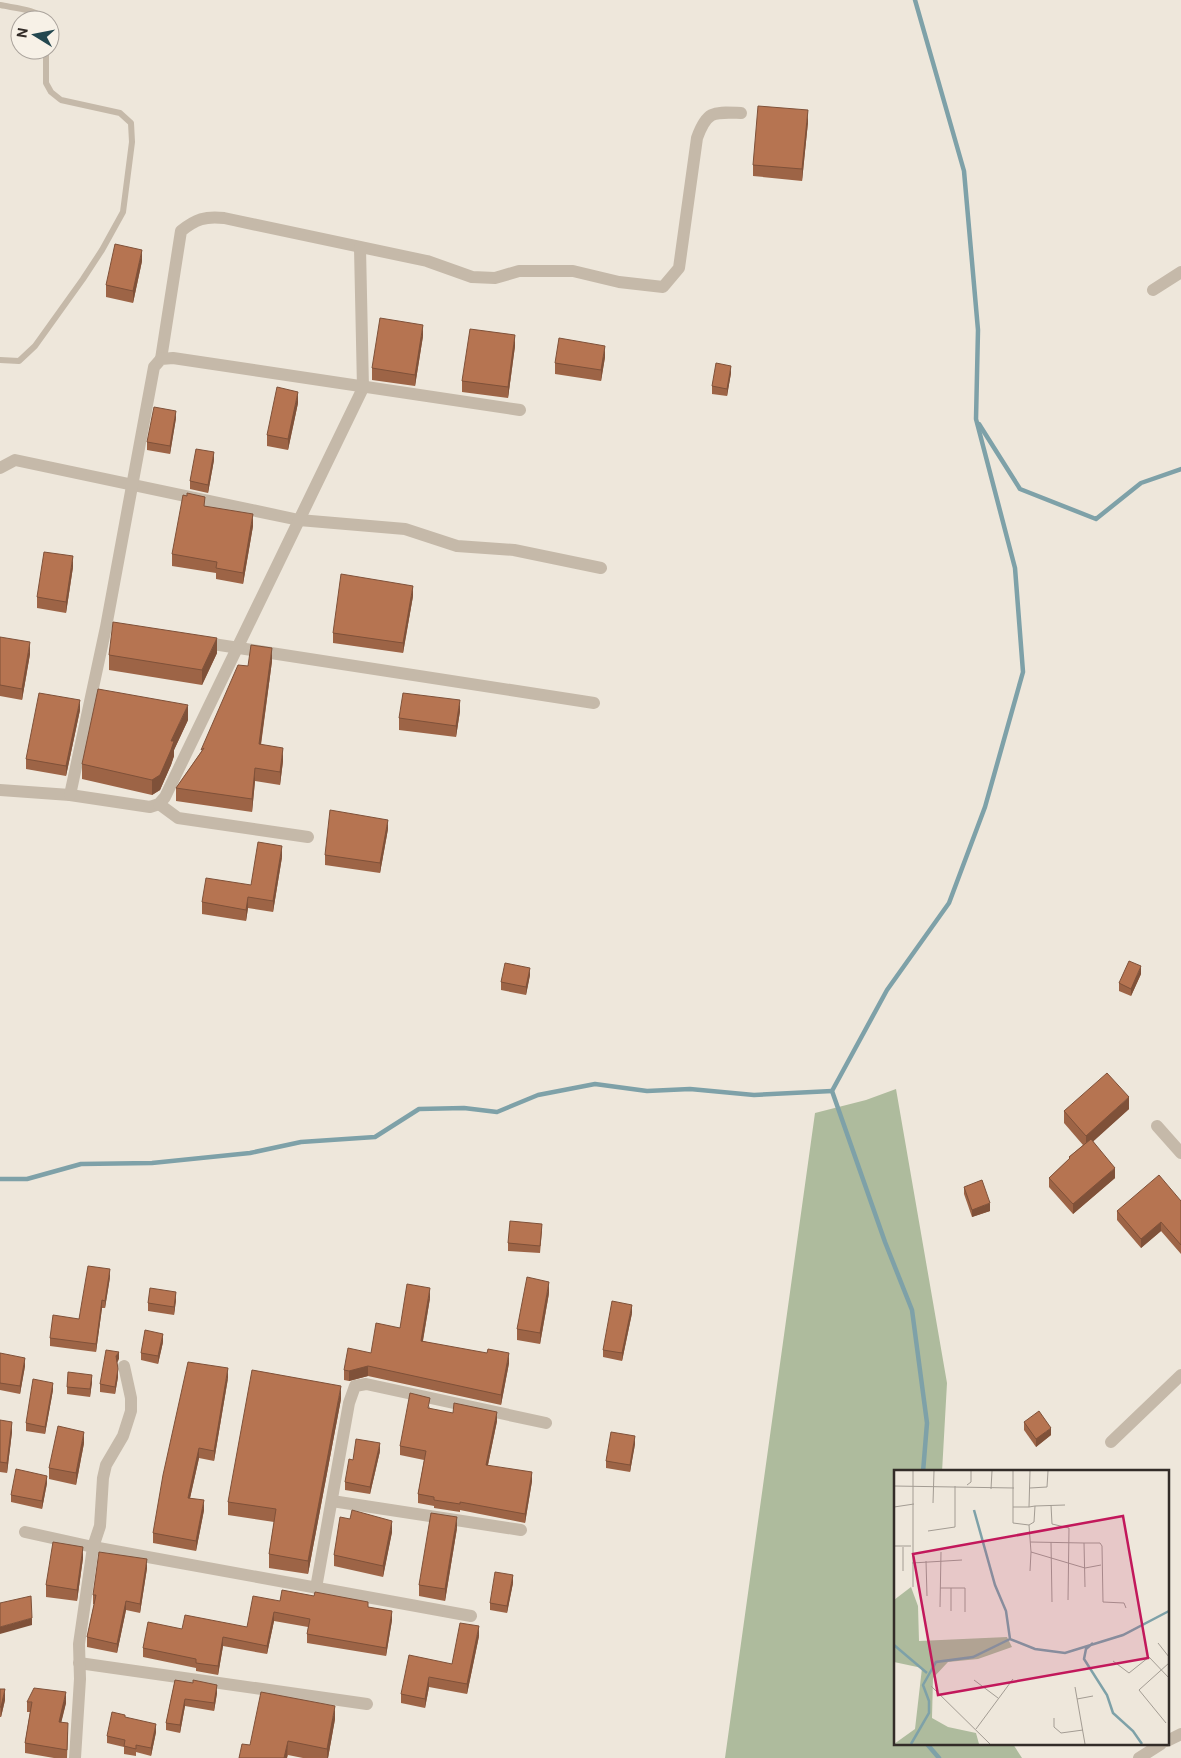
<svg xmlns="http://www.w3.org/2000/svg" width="1181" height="1758" font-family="Roboto,sans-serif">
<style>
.green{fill:#aebb9d}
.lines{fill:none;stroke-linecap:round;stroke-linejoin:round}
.stream{stroke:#7ea1a8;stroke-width:4.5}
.lane{stroke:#c5b9a9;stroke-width:6}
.street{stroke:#c5b9a9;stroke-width:12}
.wall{fill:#9d6446}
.shaded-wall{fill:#7f5139}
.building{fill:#b67451;stroke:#7f5139}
.inset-river{fill:none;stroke:#7ea1a8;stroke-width:2.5}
.inset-road{fill:none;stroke:#a39c93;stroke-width:1}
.view{fill:#c2185b;fill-opacity:0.15;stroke:#c2185b;stroke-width:2.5}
.inset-edge{fill:none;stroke:#332c28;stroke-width:2.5}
</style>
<rect width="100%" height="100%" fill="#eee7db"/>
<path class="green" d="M 896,1089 L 947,1383 L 942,1472 L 895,1472 L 895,1744 L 1013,1744 L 1022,1758 L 725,1758 L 815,1113 L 866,1100 Z"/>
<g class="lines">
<g class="stream">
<path d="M 915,0 L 964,171 L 978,330 L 976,419 L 1015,568 L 1023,672 L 985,807 L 949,903 L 887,990 L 832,1091 L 885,1242 L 912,1310 L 927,1423 L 923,1472"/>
<path d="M 979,424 L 1020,489 L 1096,519 L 1141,483 L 1181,469"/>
<path d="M 0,1179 L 27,1179 L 81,1164 L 152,1163 L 250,1153 L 301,1142 L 375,1137 L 419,1109 L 464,1108 L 497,1112 L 538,1095 L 595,1084 L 647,1091 L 690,1089 L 754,1095 L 832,1091"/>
<path d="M 927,1744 L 939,1758"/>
</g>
<g class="lane">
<path d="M 0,5 C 13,8 37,9 46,20"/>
<path d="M 0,360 L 19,361 L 35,346 L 83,279 L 102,250 L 123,212 L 132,142 L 131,123 L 120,113 L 61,100 L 51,92 L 46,83 L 46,50"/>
</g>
<g class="street">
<path d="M 1153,290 L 1181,272"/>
<path d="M 161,359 L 181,231 C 196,219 205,216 224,218 L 427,261 L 472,277 L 495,278 L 519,271 L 573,271 L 619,282 L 663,287 L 679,268 L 697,138 C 707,110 714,112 741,113"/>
<path d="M 0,468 L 15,460 L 299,520 L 405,529 L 457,546 L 514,550 L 601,568"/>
<path d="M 200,642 L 594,703"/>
<path d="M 0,790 L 70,795 L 150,807 L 159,804 L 165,797 L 363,388 L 360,248"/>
<path d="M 70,795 L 106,627 L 154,367 L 161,359 L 173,358 L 520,410"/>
<path d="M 159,804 L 178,818 L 308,837"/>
<path d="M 1157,1126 L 1181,1153"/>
<path d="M 1111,1442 L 1181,1375"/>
<path d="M 332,1501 L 521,1530"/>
<path d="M 25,1532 L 93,1547 L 471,1616"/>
<path d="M 316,1588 L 349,1403 L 355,1386 L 366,1384 L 546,1423"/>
<path d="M 79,1663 L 367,1704"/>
<path d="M 1167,1741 L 1181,1734"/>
<path d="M 75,1758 L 80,1679 L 79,1644 L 93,1547 L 100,1526 L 103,1478 L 106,1465 L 123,1436 L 131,1411 L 131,1398 L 124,1366"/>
<path d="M 1139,1758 L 1161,1744"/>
</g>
</g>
<g class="wall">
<path d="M 808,122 L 802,181 L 753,176 L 753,165 Z"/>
<path d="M 142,261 L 133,303 L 106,297 L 106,285 Z"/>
<path d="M 423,336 L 415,386 L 372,380 L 372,368 Z"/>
<path d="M 515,346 L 508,398 L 462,392 L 462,381 Z"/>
<path d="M 605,357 L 601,381 L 555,374 L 555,363 Z"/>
<path d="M 731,373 L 727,396 L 712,394 L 712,386 Z"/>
<path d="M 298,403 L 288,450 L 267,446 L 267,435 Z"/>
<path d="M 176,418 L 170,454 L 147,450 L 147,442 Z"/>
<path d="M 214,460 L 208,493 L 190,489 L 190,481 Z"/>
<path d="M 205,506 L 253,526 L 243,584 L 216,579 L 216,573 L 172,566 L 172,554 Z"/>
<path d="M 73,567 L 66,613 L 37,608 L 37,597 Z"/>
<path d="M 413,596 L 403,653 L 333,643 L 333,633 Z"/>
<path d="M 0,637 L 30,654 L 22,700 L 0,696 Z"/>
<path d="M 217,653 L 202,685 L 109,670 L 109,655 Z"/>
<path d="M 272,661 L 261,745 L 283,761 L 280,785 L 255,781 L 252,812 L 176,801 L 176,788 L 201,752 L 248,666 Z"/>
<path d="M 80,710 L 66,776 L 26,769 L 26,759 Z"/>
<path d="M 460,711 L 456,737 L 399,730 L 399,718 Z"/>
<path d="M 188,720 L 174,750 L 174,756 L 171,765 L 160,790 L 152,795 L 82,779 L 82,764 Z"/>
<path d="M 388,829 L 380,873 L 325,865 L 325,855 Z"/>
<path d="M 282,857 L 273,912 L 248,908 L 246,921 L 202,914 L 202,902 L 251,885 Z"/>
<path d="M 1141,974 L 1131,996 L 1119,991 L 1119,983 Z"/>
<path d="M 530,975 L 526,995 L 501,990 L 501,982 Z"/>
<path d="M 1129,1109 L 1093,1141 L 1115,1178 L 1073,1214 L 1049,1187 L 1049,1178 L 1069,1159 L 1069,1157 L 1083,1145 L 1064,1123 L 1064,1111 Z"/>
<path d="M 964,1187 L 990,1211 L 972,1217 L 964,1194 Z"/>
<path d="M 1181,1201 L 1181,1254 L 1161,1231 L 1141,1248 L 1117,1220 L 1117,1211 Z"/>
<path d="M 542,1231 L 540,1253 L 508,1251 L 508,1243 Z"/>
<path d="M 110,1277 L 105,1308 L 102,1308 L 96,1352 L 50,1346 L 50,1338 L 79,1319 Z"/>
<path d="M 549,1293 L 540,1344 L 517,1340 L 517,1329 Z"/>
<path d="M 430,1298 L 423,1341 L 509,1363 L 501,1405 L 368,1376 L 349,1381 L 344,1380 L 344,1370 L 371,1353 L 400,1328 Z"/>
<path d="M 176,1300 L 174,1315 L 148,1311 L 148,1303 Z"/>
<path d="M 632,1313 L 622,1361 L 603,1357 L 603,1350 Z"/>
<path d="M 163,1342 L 158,1364 L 141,1360 L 141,1353 Z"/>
<path d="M 0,1353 L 25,1366 L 20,1394 L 0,1390 Z"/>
<path d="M 119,1359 L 117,1363 L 118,1377 L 115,1394 L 100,1392 L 100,1384 Z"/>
<path d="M 228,1378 L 214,1461 L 199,1458 L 190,1498 L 204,1510 L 196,1551 L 153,1543 L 153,1533 Z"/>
<path d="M 92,1382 L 90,1397 L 67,1394 L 67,1387 Z"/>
<path d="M 53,1390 L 45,1434 L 26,1431 L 26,1423 Z"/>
<path d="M 341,1399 L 308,1574 L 269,1568 L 269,1554 L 274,1522 L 228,1515 L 228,1502 Z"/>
<path d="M 430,1406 L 429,1409 L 497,1421 L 488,1465 L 532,1481 L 525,1523 L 460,1510 L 460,1512 L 434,1508 L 434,1506 L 418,1503 L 418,1494 L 424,1460 L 400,1455 L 400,1446 Z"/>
<path d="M 0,1420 L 12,1432 L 7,1473 L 0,1472 Z"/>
<path d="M 1024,1422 L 1051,1435 L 1036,1447 L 1024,1430 Z"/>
<path d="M 84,1443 L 76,1485 L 49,1479 L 49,1468 Z"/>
<path d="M 635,1444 L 630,1472 L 606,1468 L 606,1461 Z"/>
<path d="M 380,1451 L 370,1494 L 345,1490 L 345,1482 Z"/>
<path d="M 47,1483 L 42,1509 L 11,1502 L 11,1495 Z"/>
<path d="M 350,1519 L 392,1532 L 383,1577 L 334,1566 L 334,1555 Z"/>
<path d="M 457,1528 L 445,1601 L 419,1596 L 419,1585 Z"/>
<path d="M 83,1558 L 77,1601 L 46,1597 L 46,1585 Z"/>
<path d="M 147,1568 L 140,1613 L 126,1610 L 117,1653 L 87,1647 L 87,1637 L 94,1604 L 93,1604 L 93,1595 Z"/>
<path d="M 513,1583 L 507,1613 L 490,1610 L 490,1603 Z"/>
<path d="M 280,1601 L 368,1607 L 392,1620 L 386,1656 L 307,1643 L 307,1634 L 308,1627 L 274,1621 L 267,1654 L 223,1646 L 218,1675 L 196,1671 L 196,1668 L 143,1657 L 143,1648 L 182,1629 L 247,1627 Z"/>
<path d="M 479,1636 L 467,1694 L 429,1687 L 425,1708 L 401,1703 L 401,1694 L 452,1664 Z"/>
<path d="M 175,1680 L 217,1693 L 214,1711 L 185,1706 L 180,1733 L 166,1730 L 166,1723 Z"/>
<path d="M 0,1689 L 5,1700 L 1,1717 L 0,1717 Z"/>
<path d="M 27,1702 L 66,1703 L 61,1722 L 68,1733 L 67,1758 L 54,1758 L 25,1753 L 25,1743 L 30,1712 L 27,1712 Z"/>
<path d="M 125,1718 L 156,1732 L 151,1756 L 136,1752 L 136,1756 L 124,1754 L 124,1747 L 107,1743 L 107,1736 Z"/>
<path d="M 335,1719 L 328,1758 L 303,1758 L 288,1755 L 287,1758 L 239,1758 L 250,1745 Z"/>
</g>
<g class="shaded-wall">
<path d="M 808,110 L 808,122 L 802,181 L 802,169 Z"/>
<path d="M 142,250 L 142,261 L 133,303 L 133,291 Z"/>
<path d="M 423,325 L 423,336 L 415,386 L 415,375 Z"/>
<path d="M 515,335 L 515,346 L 508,398 L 508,387 Z"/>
<path d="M 605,346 L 605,357 L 601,381 L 601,370 Z"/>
<path d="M 731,366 L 731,373 L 727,396 L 727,389 Z"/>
<path d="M 298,392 L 298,403 L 288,450 L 288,439 Z"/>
<path d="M 176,411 L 176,418 L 170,454 L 170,446 Z"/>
<path d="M 214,452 L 214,460 L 208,493 L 208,485 Z"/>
<path d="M 253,514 L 253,526 L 243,584 L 243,573 Z"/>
<path d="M 73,556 L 73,567 L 66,613 L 66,602 Z"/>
<path d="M 413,586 L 413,596 L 403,653 L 403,643 Z"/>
<path d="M 217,638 L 217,653 L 202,685 L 202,670 Z"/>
<path d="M 30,642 L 30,654 L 22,700 L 22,689 Z"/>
<path d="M 272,648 L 272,661 L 259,757 L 259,744 Z"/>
<path d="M 80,700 L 80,710 L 66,776 L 66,766 Z"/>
<path d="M 460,700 L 460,711 L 456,737 L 456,726 Z"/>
<path d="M 188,705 L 188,720 L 174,750 L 174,756 L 171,765 L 160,790 L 152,795 L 152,780 L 171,741 Z"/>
<path d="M 283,748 L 283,761 L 280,785 L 280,772 Z"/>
<path d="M 255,768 L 255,781 L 252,812 L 252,799 Z"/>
<path d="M 388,820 L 388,829 L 380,873 L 380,863 Z"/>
<path d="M 282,846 L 282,857 L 273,912 L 273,901 Z"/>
<path d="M 248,897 L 248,908 L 246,921 L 246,910 Z"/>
<path d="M 1141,966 L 1141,974 L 1131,996 L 1131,989 Z"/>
<path d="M 530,968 L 530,975 L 526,995 L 526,987 Z"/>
<path d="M 1129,1097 L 1129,1109 L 1086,1148 L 1086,1136 Z"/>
<path d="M 1115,1168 L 1115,1178 L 1073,1214 L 1073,1204 Z"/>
<path d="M 990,1203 L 990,1211 L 972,1217 L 972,1210 Z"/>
<path d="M 1161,1222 L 1161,1231 L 1141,1248 L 1141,1239 Z"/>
<path d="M 110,1269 L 110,1277 L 105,1308 L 105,1301 Z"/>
<path d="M 549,1282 L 549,1293 L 540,1344 L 540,1333 Z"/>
<path d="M 430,1288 L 430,1298 L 421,1351 L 421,1341 Z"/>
<path d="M 176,1292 L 176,1300 L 174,1315 L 174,1307 Z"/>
<path d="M 102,1300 L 102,1308 L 96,1352 L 96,1344 Z"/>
<path d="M 632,1305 L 632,1313 L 622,1361 L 622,1353 Z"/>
<path d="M 163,1334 L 163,1342 L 158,1364 L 158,1356 Z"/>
<path d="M 119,1352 L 119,1359 L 116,1364 L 116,1356 Z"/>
<path d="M 509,1353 L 509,1363 L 501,1405 L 501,1395 Z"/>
<path d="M 25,1358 L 25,1366 L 20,1394 L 20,1386 Z"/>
<path d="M 368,1366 L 368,1376 L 349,1381 L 349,1371 Z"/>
<path d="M 228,1368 L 228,1378 L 214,1461 L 214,1451 Z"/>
<path d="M 118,1369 L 118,1377 L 115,1394 L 115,1387 Z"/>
<path d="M 92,1375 L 92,1382 L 90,1397 L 90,1389 Z"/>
<path d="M 53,1383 L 53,1390 L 45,1434 L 45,1427 Z"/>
<path d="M 341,1386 L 341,1399 L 308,1574 L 308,1561 Z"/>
<path d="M 497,1412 L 497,1421 L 486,1474 L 486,1465 Z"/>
<path d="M 12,1422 L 12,1432 L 7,1473 L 7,1463 Z"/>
<path d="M 1051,1428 L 1051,1435 L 1036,1447 L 1036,1439 Z"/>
<path d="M 84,1432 L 84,1443 L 76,1485 L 76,1473 Z"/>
<path d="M 635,1436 L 635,1444 L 630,1472 L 630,1465 Z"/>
<path d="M 380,1443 L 380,1451 L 370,1494 L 370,1487 Z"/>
<path d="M 199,1448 L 199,1458 L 188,1507 L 188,1498 Z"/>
<path d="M 532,1472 L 532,1481 L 525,1523 L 525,1514 Z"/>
<path d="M 47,1476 L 47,1483 L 42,1509 L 42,1501 Z"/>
<path d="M 204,1500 L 204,1510 L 196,1551 L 196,1541 Z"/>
<path d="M 457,1517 L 457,1528 L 445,1601 L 445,1589 Z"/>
<path d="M 392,1521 L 392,1532 L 383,1577 L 383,1566 Z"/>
<path d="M 83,1547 L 83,1558 L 77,1601 L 77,1590 Z"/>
<path d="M 147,1559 L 147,1568 L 140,1613 L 140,1604 Z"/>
<path d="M 513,1575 L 513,1583 L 507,1613 L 507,1606 Z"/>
<path d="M 126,1601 L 126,1610 L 117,1653 L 117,1644 Z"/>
<path d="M 392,1611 L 392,1620 L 386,1656 L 386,1648 Z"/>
<path d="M 274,1612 L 274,1621 L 267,1654 L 267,1646 Z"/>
<path d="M 32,1618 L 32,1625 L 0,1634 L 0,1627 Z"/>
<path d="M 479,1626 L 479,1636 L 467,1694 L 467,1684 Z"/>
<path d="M 223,1637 L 223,1646 L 218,1675 L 218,1666 Z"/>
<path d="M 429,1677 L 429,1687 L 425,1708 L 425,1699 Z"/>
<path d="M 217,1685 L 217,1693 L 214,1711 L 214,1703 Z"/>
<path d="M 5,1689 L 5,1700 L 1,1717 L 1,1707 Z"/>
<path d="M 66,1692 L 66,1703 L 59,1732 L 59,1722 Z"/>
<path d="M 185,1699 L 185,1706 L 180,1733 L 180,1725 Z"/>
<path d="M 335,1706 L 335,1719 L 328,1758 L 327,1758 L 327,1749 Z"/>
<path d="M 156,1724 L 156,1732 L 151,1756 L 151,1748 Z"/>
<path d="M 288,1741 L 287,1758 L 284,1758 Z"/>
</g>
<g class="building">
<path d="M 758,106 L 808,110 L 802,169 L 753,165 Z"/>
<path d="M 115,244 L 142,250 L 133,291 L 106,285 Z"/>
<path d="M 380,318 L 423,325 L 415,375 L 372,368 Z"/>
<path d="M 470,329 L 515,335 L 508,387 L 462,381 Z"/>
<path d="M 559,338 L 605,346 L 601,370 L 555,363 Z"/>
<path d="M 716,363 L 731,366 L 727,389 L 712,386 Z"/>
<path d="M 277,387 L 298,392 L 288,439 L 267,435 Z"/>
<path d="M 154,407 L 176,411 L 170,446 L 147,442 Z"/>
<path d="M 196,449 L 214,452 L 208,485 L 190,481 Z"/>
<path d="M 187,493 L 205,497 L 204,506 L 253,514 L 243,573 L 216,568 L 217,562 L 172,554 L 183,495 L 187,496 Z"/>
<path d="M 44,552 L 73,556 L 66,602 L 37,597 Z"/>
<path d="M 341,574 L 413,586 L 403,643 L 333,633 Z"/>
<path d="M 113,622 L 217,638 L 202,670 L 109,655 Z"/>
<path d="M 0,637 L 30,642 L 22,689 L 0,685 Z"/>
<path d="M 251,645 L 272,648 L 259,744 L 283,748 L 280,772 L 255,768 L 252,799 L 176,788 L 204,748 L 201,750 L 238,665 L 248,666 Z"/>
<path d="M 98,689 L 188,705 L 171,741 L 174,741 L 171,750 L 160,775 L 152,780 L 82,764 Z"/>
<path d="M 39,693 L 80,700 L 66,766 L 26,759 Z"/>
<path d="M 403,693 L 460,700 L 456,726 L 399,718 Z"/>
<path d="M 330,810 L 388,820 L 380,863 L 325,855 Z"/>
<path d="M 258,842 L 282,846 L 273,901 L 248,897 L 246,910 L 202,902 L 206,878 L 251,885 Z"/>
<path d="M 1129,961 L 1141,966 L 1131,989 L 1119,983 Z"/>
<path d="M 505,963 L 530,968 L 526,987 L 501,982 Z"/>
<path d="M 1107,1073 L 1129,1097 L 1086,1136 L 1064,1111 Z"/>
<path d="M 1091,1139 L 1115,1168 L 1073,1204 L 1049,1178 L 1070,1158 L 1069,1157 Z"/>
<path d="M 1159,1175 L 1181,1201 L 1181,1245 L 1161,1222 L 1141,1239 L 1117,1211 Z"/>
<path d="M 982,1180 L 990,1203 L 972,1210 L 964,1187 Z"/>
<path d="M 510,1221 L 542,1224 L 540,1246 L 508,1243 Z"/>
<path d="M 88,1266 L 110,1269 L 105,1301 L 102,1300 L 96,1344 L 50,1338 L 53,1315 L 79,1319 Z"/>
<path d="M 527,1277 L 549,1282 L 540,1333 L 517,1329 Z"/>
<path d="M 407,1284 L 430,1288 L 421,1341 L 487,1353 L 488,1349 L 509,1353 L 501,1395 L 368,1366 L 349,1371 L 344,1370 L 348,1348 L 371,1353 L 376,1323 L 400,1328 Z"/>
<path d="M 150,1288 L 176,1292 L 174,1307 L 148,1303 Z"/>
<path d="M 612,1301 L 632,1305 L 622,1353 L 603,1350 Z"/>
<path d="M 145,1330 L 163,1334 L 158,1356 L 141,1353 Z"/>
<path d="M 106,1350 L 119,1352 L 116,1356 L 118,1369 L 115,1387 L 100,1384 Z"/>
<path d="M 0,1353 L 25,1358 L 20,1386 L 0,1383 Z"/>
<path d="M 188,1362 L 228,1368 L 214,1451 L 199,1448 L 188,1498 L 204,1500 L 196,1541 L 153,1533 L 163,1475 Z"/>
<path d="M 252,1370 L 341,1386 L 308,1561 L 269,1554 L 276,1509 L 228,1502 Z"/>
<path d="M 68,1372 L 92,1375 L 90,1389 L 67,1387 Z"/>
<path d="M 33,1379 L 53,1383 L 45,1427 L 26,1423 Z"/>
<path d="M 410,1393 L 430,1398 L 428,1408 L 453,1413 L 454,1403 L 497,1412 L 486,1465 L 532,1472 L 525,1514 L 460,1502 L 460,1504 L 434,1500 L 434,1497 L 418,1494 L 426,1451 L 400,1446 Z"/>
<path d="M 1039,1411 L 1051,1428 L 1036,1439 L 1024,1422 Z"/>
<path d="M 0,1420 L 12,1422 L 7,1463 L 0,1462 Z"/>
<path d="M 58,1426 L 84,1432 L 76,1473 L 49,1468 Z"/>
<path d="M 611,1432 L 635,1436 L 630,1465 L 606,1461 Z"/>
<path d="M 356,1439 L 380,1443 L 370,1487 L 345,1482 L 349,1459 L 353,1460 Z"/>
<path d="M 16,1469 L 47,1476 L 42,1501 L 11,1495 Z"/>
<path d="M 352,1510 L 392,1521 L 383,1566 L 334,1555 L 340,1517 L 350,1519 Z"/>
<path d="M 431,1513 L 457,1517 L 445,1589 L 419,1585 Z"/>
<path d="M 53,1542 L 83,1547 L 77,1590 L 46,1585 Z"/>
<path d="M 99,1552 L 147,1559 L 140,1604 L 126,1601 L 117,1644 L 87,1637 L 96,1595 L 93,1595 Z"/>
<path d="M 495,1572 L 513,1575 L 507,1606 L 490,1603 Z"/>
<path d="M 282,1590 L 314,1596 L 315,1592 L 368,1602 L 368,1607 L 392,1611 L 386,1648 L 307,1634 L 310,1619 L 274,1612 L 267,1646 L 223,1637 L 218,1666 L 196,1663 L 196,1659 L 143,1648 L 148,1622 L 182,1629 L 185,1615 L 247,1627 L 253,1596 L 280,1601 Z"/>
<path d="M 31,1596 L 32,1618 L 0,1627 L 0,1603 Z"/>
<path d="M 460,1623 L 479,1626 L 467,1684 L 429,1677 L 425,1699 L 401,1694 L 409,1655 L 452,1664 Z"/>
<path d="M 175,1680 L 193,1683 L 193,1680 L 217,1685 L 214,1703 L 185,1699 L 180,1725 L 166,1723 Z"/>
<path d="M 34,1688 L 66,1692 L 59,1722 L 68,1723 L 67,1750 L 25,1743 L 32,1702 L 27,1702 Z"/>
<path d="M 0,1689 L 5,1689 L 1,1707 L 0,1707 Z"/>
<path d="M 261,1692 L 335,1706 L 327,1749 L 288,1741 L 284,1758 L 239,1758 L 242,1744 L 250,1745 Z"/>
<path d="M 112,1712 L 125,1715 L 125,1717 L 156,1724 L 151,1748 L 136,1745 L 136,1749 L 124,1746 L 125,1740 L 107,1736 Z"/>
</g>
<g transform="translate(894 1470)">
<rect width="275" height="275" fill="#eee7db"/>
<path d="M 17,117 L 24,136 L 25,171 L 113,167 L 118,177 L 84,189 L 54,192 L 39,208 L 38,248 L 54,257 L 82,263 L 85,274 L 0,274 L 21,259 L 28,198 L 0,192 L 0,130 Z" fill="#aebb9d"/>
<path class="inset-river" d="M 80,40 L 101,115 L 112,141 L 116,169M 199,173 L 192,179 L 190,189 L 213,225 L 219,243 L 239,261 L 248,274M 0,175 L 33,203M 17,274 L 35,243 L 35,231 L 29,215 L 42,192 L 79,187 L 116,169 L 141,179 L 171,183 L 229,165 L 275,141"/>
<path class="inset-road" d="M 119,1 L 119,53 L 135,55 L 137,82 L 191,98 L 207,95M 73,15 L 77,12 L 77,1M 0,16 L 120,18M 136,18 L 153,17 L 154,1M 97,19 L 98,1M 39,33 L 40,1M 157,35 L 158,54 L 175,58 L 174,130M 141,36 L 171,35M 0,37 L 20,34M 119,37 L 135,37M 135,55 L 140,52 L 141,36 L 135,37 L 136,1M 34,61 L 61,57 L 61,16M 136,72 L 190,73 L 191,117M 157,72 L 158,132M 190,73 L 206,73 L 208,76 L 209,132 L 230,133 L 232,138M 0,76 L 17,76M 9,77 L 9,101M 32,91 L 33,126M 18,93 L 68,90M 136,101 L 137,82M 19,117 L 19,1M 46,118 L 71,118 L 71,142M 57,118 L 57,141M 46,137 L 47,82M 264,173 L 275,187M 219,191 L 235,203 L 255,187 L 275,208M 80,210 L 104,228M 37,216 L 96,274M 181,217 L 191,274M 183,229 L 199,226M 160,248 L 160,257 L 167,263 L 189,260M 272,253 L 245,220 L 275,193M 82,259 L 119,209"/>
<path class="view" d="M 229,46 L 254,188 L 44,225 L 19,84 Z"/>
<rect width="275" height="275" class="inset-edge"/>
</g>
<g transform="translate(35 35) rotate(280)"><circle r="24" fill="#f7f1e7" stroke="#a9a29b"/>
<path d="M0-4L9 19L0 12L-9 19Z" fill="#23474f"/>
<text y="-8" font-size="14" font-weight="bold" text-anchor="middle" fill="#332c28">N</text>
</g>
</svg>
